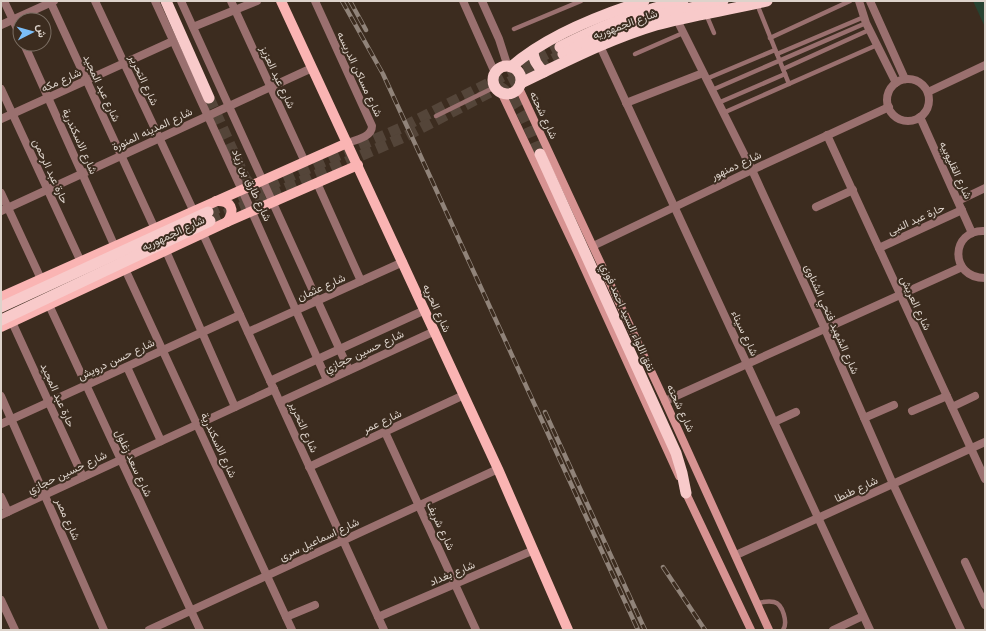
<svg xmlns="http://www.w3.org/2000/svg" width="986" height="631" font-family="'Noto Serif',Vazirmatn,serif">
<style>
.green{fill:#274231}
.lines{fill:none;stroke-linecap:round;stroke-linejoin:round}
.trunk-tunnel{stroke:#544539;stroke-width:11;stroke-dasharray:11 5.5;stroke-linecap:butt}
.service{stroke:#9a706f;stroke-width:4.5}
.minor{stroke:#9a706f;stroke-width:8}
.tertiary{stroke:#9a706f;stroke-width:8}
.secondary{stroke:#d79392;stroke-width:8}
.primary{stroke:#fab4b3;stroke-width:10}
.trunk{stroke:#f8caca;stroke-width:11}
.rail-casing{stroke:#908379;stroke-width:4.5}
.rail{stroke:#3c2c1f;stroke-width:3;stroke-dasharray:9;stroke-linecap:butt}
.labels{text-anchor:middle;stroke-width:4;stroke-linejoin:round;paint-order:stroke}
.street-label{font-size:11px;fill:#ddd3cb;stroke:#3c2c1f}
</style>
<rect width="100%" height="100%" fill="#3c2c1f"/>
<path class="green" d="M 973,1 L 985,1 L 985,27 Z"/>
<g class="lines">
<g class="trunk-tunnel">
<path d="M 500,87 C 520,99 531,133 540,154"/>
<path d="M 209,98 L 245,178 L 255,191"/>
<path d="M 208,212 L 401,128 L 560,47"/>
<path d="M 210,221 L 404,137 L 563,54"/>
</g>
<g class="service">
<path d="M 757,4 L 789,84"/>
<path d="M 706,14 L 714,33"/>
<path d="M 514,29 L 581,1"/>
<path d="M 770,38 L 850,1"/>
<path d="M 635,54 L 683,33"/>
<path d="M 777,54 L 864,17"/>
<path d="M 783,69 L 869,30"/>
<path d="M 706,79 L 775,50"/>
<path d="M 712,90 L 866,23"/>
<path d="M 718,103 L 785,74"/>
<path d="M 723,113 L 877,45"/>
<path d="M 436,116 L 495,87"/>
<path d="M 757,603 C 762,602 769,601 774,602 C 783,604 788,623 783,630"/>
</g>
<g class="minor">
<path d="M 4,1 L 20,35"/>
<path d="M 50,1 L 155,229"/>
<path d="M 95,1 L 194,212"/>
<path d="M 231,1 L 305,162"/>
<path d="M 315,1 L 372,126 C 372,137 356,140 347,143"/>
<path d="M 463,1 L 495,73"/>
<path d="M 482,1 L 499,39 L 508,67"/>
<path d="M 859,1 L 866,23 L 896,83"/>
<path d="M 870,1 L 905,79"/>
<path d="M 677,20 L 752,170 L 825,329 L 893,484 L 961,630"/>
<path d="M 1,25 L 54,1"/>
<path d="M 193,27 L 257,1"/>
<path d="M 24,44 L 115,247"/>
<path d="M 600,46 L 870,630"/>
<circle cx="908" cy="100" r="21"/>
<path d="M 1,89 L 81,262"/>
<path d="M 928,92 L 985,65"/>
<path d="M 626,103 L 703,73"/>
<path d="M 920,117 L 972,233"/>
<path d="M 1,119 L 173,41"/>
<path d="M 827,135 L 985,479"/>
<path d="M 317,183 L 361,281"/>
<path d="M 1,193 L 41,279"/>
<path d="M 958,201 L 985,188"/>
<path d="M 816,207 L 853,190"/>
<path d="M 1,211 L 312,68"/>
<path d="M 985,231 C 950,229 949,278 985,278"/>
<path d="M 203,234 L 384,630"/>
<path d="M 593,246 L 752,170 L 889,107"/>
<path d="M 879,248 L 962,210"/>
<path d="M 166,251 L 235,407"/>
<path d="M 125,269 L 292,630"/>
<path d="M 49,305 L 200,630"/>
<path d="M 12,322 L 83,477"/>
<path d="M 248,332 L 403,262"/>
<path d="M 127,367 L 161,441"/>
<path d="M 270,381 L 425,310"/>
<path d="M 1,396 L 104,630"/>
<path d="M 665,401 L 962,267"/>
<path d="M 280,402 L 435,331"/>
<path d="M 952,407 L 975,396"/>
<path d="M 912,411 L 947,396"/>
<path d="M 864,418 L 894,405"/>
<path d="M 774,422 L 796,412"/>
<path d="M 1,424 L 240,315"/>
<path d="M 385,432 L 476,630"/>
<path d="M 309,467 L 464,395"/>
<path d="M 1,497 L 8,512"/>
<path d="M 1,515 L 274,389"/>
<path d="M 736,555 L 818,518 L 985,442"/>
<path d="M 965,562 L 985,605"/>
<path d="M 1,600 L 15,630"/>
<path d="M 286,617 L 315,605"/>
<path d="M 378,617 L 534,550"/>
<path d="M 149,630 L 498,469"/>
<path d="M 833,630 L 863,616"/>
</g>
<g class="tertiary">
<path d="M 155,1 L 252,212 L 327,380"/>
<path d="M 181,1 L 349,370"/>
</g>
<g class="secondary">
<path d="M 519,88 L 665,401 L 769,630"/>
<path d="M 502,94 L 577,252 L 679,476"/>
<path d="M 684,489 L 751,630"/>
</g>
<g class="primary">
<path d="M 281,1 L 498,469 L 568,630"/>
<path d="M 216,201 C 231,200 236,210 227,222"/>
<path d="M 1,297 L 347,143"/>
<path d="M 1,327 L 227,222 L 358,165"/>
</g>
<g class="trunk">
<path d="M 166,1 L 209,98"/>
<path d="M 560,47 C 599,27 639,10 683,1"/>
<path d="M 533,51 C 533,60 537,66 544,72"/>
<path d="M 563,54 C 587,43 611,31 636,22 C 665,13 694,7 723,1"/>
<circle cx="507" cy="80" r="14"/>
<path d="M 511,67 C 546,36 600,15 644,1"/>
<path d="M 521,83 C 565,62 609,39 656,25 C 692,15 730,10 767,1"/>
<path d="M 540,154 L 676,453 L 682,473 L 686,493"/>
<path d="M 1,307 L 208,212"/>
<path d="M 1,320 L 210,221"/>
</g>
<g class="rail-casing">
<g id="rail">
<path d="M 342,1 L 383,74 L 638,630"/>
<path d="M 350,1 L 366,30"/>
<path d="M 545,412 L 645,630"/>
<path d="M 663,567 L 705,630"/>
</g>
</g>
<use href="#rail" class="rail"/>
</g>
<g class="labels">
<g class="street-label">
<text transform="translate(625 24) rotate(-20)" y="4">شارع الجمهوريه</text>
<text transform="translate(360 74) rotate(65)" y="4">شارع مساكن الدريسه</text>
<text transform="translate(278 77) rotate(65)" y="4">شارع عبد العزيز</text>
<text transform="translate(61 80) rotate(-24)" y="4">شارع مكه</text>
<text transform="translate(144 80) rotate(65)" y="4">شارع التحرير</text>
<text transform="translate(102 88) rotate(65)" y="4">شارع عبد المجيد</text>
<text transform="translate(544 115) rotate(65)" y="4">شارع شحته</text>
<text transform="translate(152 129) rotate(-25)" y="4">شارع المدينه المنورة</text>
<text transform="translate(80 141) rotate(66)" y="4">شارع الاسكندرية</text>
<text transform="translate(736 165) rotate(-25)" y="4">شارع دمنهور</text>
<text transform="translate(956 170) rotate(65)" y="4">شارع القليوبيه</text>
<text transform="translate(51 171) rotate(65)" y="4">حارة عبد الرحمن</text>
<text transform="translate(252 185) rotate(65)" y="4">شارع طارق بن زياد</text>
<text transform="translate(916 219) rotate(-24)" y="4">حارة عبد النبى</text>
<text transform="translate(173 233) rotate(-25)" y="4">شارع الجمهوريه</text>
<text transform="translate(321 287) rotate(-24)" y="4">شارع عثمان</text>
<text transform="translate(916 303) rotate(65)" y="4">شارع العريش</text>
<text transform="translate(437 308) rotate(65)" y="4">شارع الحريه</text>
<text transform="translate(628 317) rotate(66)" y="4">نفق اللواء السيد احمد فوزي</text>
<text transform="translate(832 319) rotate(66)" y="4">شارع الشهيد فتحي الشناوى</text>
<text transform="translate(745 333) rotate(65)" y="4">شارع سيناء</text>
<text transform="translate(364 351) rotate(-25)" y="4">شارع حسين حجازي</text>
<text transform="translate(116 359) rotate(-25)" y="4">شارع حسن درويش</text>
<text transform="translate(58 395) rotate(66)" y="4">حارة عبد المجيد</text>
<text transform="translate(681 408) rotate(65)" y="4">شارع شحته</text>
<text transform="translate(382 421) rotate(-25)" y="4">شارع عمر</text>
<text transform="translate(304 427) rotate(66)" y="4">شارع التحرير</text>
<text transform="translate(219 445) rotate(65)" y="4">شارع الاسكندرية</text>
<text transform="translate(134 463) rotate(65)" y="4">شارع سعد زغلول</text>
<text transform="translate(67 472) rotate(-25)" y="4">شارع حسين حجازي</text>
<text transform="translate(856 489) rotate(-25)" y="4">شارع طنطا</text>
<text transform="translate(68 519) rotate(66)" y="4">شارع مصر</text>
<text transform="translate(441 526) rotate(65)" y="4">شارع شريف</text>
<text transform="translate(319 539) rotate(-25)" y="4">شارع اسماعيل سرى</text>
<text transform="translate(452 573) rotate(-23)" y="4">شارع بغداد</text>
</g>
</g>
<rect width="986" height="631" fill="none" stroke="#ddd3cb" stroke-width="4"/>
<g transform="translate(32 32) rotate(84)"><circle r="19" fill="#3c2c1f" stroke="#7c6f64"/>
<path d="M0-3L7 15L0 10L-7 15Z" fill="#7bbef8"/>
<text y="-6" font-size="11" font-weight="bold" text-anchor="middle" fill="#ddd3cb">ش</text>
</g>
</svg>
